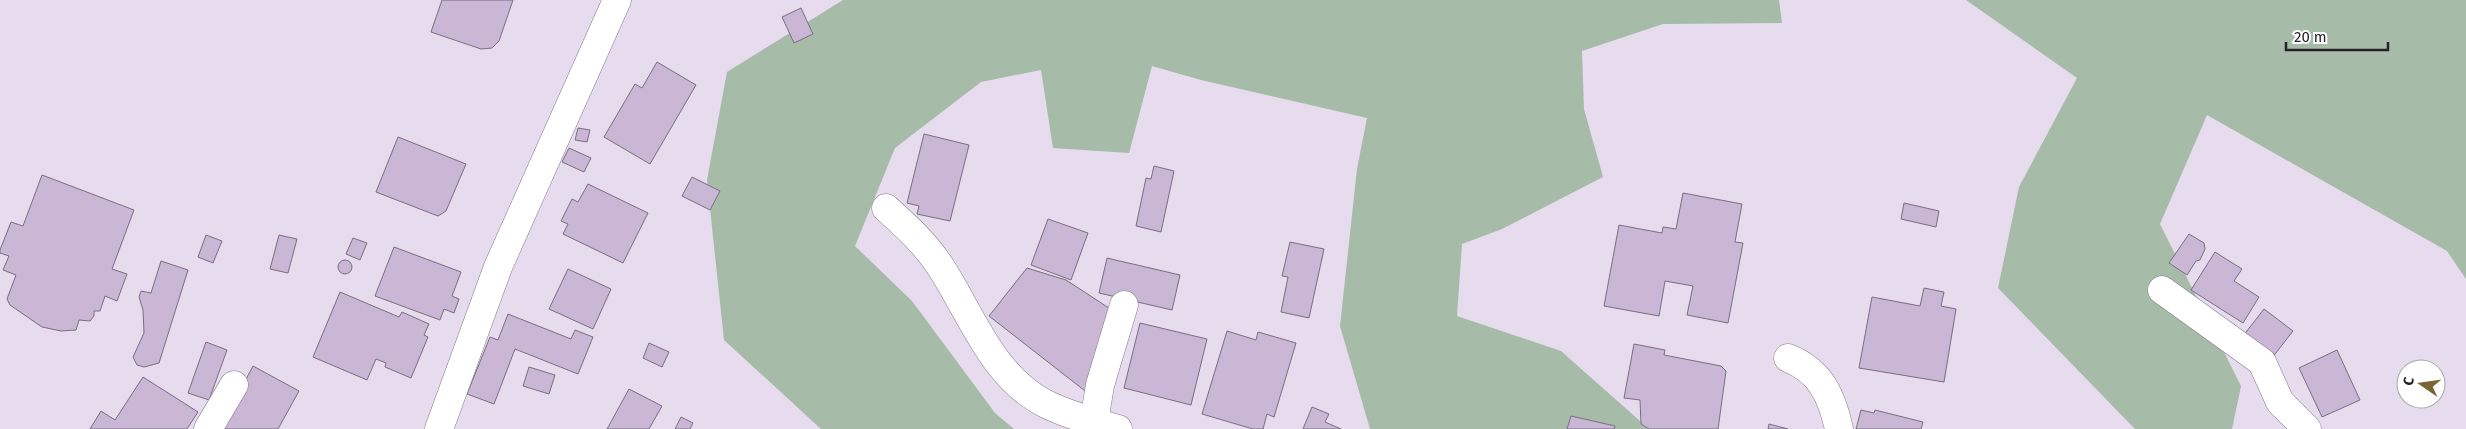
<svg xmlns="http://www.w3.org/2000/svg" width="2466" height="429" font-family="'Fira Sans',sans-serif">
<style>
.green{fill:#a7bba9}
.building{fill:#c9b7d5;stroke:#796f80}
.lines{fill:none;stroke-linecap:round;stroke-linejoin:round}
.minor-casing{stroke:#857b8c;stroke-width:29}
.minor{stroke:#fff;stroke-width:28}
</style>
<rect width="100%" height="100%" fill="#e7dbee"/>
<g class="green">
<path d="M 843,0 L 1779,0 L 1782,23 L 1663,24 L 1582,51 L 1584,109 L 1603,177 L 1502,229 L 1462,244 L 1457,316 L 1561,351 L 1649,429 L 1370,429 L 1340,326 L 1357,169 L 1367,118 L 1201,80 L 1152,66 L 1129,153 L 1053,148 L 1041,70 L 981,82 L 895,148 L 855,246 L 912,301 L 995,413 L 1014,429 L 821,429 L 724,340 L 707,180 L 727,72 Z"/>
<path d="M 1966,0 L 2466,0 L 2466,279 L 2447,251 L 2207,115 L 2160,224 L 2241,386 L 2232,429 L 2135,429 L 1998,288 L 2019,187 L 2077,78 Z"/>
</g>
<g class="building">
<path d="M 442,0 L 513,0 L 499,41 L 492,48 L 481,49 L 431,32 Z"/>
<path d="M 801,8 L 813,34 L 794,43 L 782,17 Z"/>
<path d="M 657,62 L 696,85 L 650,164 L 604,137 L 635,84 L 642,88 Z"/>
<path d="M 578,128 L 590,130 L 587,142 L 575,140 Z"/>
<path d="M 924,134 L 969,145 L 950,221 L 917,214 L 919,206 L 907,203 Z"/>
<path d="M 398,137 L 466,164 L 446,211 L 438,216 L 376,192 Z"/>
<path d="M 569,148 L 591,158 L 584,172 L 562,162 Z"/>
<path d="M 1154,166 L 1174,171 L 1161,232 L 1136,226 L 1146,178 L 1151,179 Z"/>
<path d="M 42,175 L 134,210 L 112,269 L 127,274 L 117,301 L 105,296 L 100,311 L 94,311 L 94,316 L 90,321 L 79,320 L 76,330 L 61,331 L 42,327 L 10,305 L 7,299 L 16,275 L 3,270 L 9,256 L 0,253 L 0,250 L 11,222 L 23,226 Z"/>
<path d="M 692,177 L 720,191 L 710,210 L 682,196 Z"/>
<path d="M 588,184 L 648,213 L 623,263 L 563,234 L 568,224 L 561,221 L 572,199 L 578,202 Z"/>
<path d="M 1683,193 L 1742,204 L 1735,242 L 1743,243 L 1728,323 L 1687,315 L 1693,286 L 1665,281 L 1659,316 L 1604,306 L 1619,225 L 1662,233 L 1663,227 L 1676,229 Z"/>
<path d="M 1904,203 L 1939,211 L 1936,227 L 1901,219 Z"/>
<path d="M 1048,219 L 1088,233 L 1071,280 L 1031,265 Z"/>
<path d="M 2189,234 L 2204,243 L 2205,249 L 2200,260 L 2196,261 L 2187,275 L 2169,263 Z"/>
<path d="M 206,235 L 222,241 L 213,263 L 198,257 Z"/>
<path d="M 279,235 L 297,239 L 288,273 L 270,269 Z"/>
<path d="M 353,238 L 367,243 L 360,260 L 346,254 Z"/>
<path d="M 1290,242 L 1324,249 L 1309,318 L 1281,312 L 1288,277 L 1282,276 Z"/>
<path d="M 394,247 L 461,272 L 452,296 L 459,299 L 454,313 L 444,309 L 440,320 L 375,296 Z"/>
<path d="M 2215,252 L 2242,269 L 2234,281 L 2259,297 L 2243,323 L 2191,290 Z"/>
<path d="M 1107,258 L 1180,275 L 1172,310 L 1099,293 Z"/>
<circle cx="345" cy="267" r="7"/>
<path d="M 161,261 L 188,270 L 159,363 L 144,367 L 137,365 L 133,357 L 144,333 L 143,310 L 139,297 L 141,291 L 151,293 Z"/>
<path d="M 1027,268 L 1066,280 L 1112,310 L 1089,394 L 989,316 Z"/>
<path d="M 568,269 L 611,289 L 593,329 L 549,309 Z"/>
<path d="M 1924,288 L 1944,292 L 1941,306 L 1956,309 L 1944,382 L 1859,368 L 1872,297 L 1920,306 Z"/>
<path d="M 340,292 L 399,317 L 402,312 L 429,324 L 424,335 L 428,337 L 411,378 L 385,367 L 386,363 L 376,359 L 367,380 L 313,357 Z"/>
<path d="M 2264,309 L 2293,331 L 2272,358 L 2243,336 Z"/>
<path d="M 508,314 L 571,339 L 575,330 L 593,337 L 578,374 L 515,349 L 494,404 L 467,394 L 490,337 L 498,340 Z"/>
<path d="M 1140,323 L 1207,339 L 1191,405 L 1124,388 Z"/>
<path d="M 1227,331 L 1256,340 L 1258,332 L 1296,343 L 1274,417 L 1267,414 L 1263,429 L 1253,429 L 1202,414 Z"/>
<path d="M 206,342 L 227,350 L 209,400 L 188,393 Z"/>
<path d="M 649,343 L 669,352 L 662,367 L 643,358 Z"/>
<path d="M 1634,344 L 1665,350 L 1664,355 L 1721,366 L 1726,371 L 1718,429 L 1649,429 L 1641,424 L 1640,400 L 1624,398 Z"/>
<path d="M 2337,350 L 2360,400 L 2322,417 L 2299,368 Z"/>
<path d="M 253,366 L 299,391 L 278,429 L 220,429 Z"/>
<path d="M 529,367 L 555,375 L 549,394 L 523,386 Z"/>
<path d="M 143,377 L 198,412 L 187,429 L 90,429 L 101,411 L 115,420 Z"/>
<path d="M 629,389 L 662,406 L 649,429 L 607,429 Z"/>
<path d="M 1312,407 L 1329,414 L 1325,422 L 1341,429 L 1303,429 Z"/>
<path d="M 1861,410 L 1874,413 L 1875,410 L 1923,422 L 1921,429 L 1856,429 Z"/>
<path d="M 1571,416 L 1615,426 L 1614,429 L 1567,429 Z"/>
<path d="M 681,417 L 693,423 L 690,429 L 675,429 Z"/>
<path d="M 1769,424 L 1788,429 L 1768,429 Z"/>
</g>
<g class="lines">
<g class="minor-casing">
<g id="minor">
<path d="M 886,208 C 906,226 925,243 940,266 C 971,313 992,377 1046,404 C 1068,415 1094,422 1118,429"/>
<path d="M 2162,290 L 2262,362 L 2280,402 L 2307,429"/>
<path d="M 1788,358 C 1821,371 1832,397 1839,429"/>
<path d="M 1094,422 L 1100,385 L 1124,305"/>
<path d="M 208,429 L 234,385"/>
<path d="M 439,429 L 498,267 L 617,0"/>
</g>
</g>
<use href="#minor" class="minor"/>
</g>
<g transform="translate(2421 384) rotate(283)"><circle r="24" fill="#ffffff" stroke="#a8a6a9"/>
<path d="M0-4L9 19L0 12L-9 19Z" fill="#7a6534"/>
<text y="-8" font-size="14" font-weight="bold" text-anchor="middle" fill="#252128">С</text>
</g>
<path d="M2286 42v8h102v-8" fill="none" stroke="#252128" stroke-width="2.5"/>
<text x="2294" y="42" font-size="15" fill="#252128" stroke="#ffffff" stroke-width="4" paint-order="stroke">20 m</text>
</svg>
